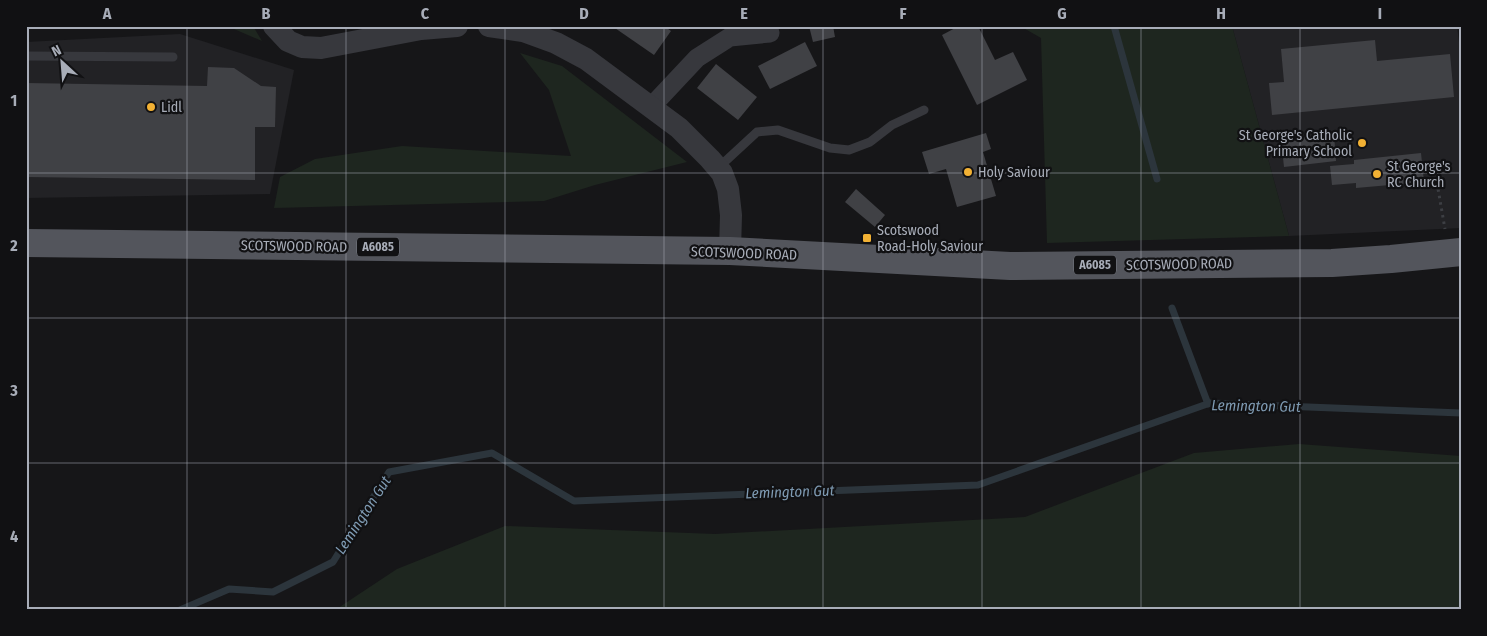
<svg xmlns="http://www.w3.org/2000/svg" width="1487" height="636" font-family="'Fira Sans Condensed',sans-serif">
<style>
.built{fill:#222225}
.green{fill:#1e261f}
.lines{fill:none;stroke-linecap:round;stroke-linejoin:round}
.stream{stroke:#2c353c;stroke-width:7}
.building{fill:#404145}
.path{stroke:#3d3f44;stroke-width:3;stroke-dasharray:2.5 4;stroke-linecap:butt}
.service{stroke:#37383d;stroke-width:9}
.minor{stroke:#37383d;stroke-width:19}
.tertiary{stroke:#37383d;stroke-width:22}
.primary{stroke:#53555c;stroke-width:28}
.grid{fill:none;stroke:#a8adb8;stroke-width:1;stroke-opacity:0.55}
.poi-dot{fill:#f2b134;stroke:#111113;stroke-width:2}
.labels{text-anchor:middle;stroke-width:4.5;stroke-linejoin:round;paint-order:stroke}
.shield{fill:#111113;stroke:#7b7e86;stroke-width:1}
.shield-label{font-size:12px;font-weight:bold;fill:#a8adb8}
.poi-label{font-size:14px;fill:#a8adb8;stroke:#111113;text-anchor:start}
.street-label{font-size:14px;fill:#a8adb8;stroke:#111113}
.water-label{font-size:15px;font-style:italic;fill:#7f9bb3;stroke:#111113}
.neatline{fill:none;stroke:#a8adb8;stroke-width:2}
.grid-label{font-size:16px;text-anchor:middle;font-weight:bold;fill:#a8adb8}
</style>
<rect width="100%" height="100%" fill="#161618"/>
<g class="built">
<path d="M 1232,26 L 1457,26 L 1461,58 L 1461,228 L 1289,236 Z"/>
<path d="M 180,34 L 294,70 L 270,194 L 26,198 L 26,42 Z"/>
</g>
<g class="green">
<path d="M 227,26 L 253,26 L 262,41 Z"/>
<path d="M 1020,26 L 1232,26 L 1289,236 L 1047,243 L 1041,38 Z"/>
<path d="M 520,53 L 562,66 L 687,162 L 595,185 L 544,201 L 274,208 L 280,177 L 315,159 L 402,146 L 571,156 L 549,90 Z"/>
<path d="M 1299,444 L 1461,456 L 1461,610 L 335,610 L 397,569 L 505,526 L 715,534 L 1025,517 L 1194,453 Z"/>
</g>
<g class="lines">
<g class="stream">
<path d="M 1114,26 L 1157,179"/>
<path d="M 1172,308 L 1208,404"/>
<path d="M 180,610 L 229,589 L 273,592 L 333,562 L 389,472 L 492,453 L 574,501 L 978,485 L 1210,403 L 1461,413"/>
</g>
</g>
<g class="building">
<path d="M 612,26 L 664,26 L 671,31 L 654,55 Z"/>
<path d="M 809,26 L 833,26 L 835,37 L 813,42 Z"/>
<path d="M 959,26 L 978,26 L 995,60 L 1013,52 L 1027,80 L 977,105 L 942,35 Z"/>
<path d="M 1375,40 L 1377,61 L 1450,54 L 1454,97 L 1272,115 L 1269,83 L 1284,82 L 1281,49 Z"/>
<path d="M 805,42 L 817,66 L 770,89 L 758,66 Z"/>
<path d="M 716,64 L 757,97 L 738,120 L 697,88 Z"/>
<path d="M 208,67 L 234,68 L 261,86 L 276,87 L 275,127 L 255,127 L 255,180 L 26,177 L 26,83 L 207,86 Z"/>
<path d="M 986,133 L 991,149 L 983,152 L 996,196 L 957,207 L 946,169 L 929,174 L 922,152 Z"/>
<path d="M 1334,134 L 1336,161 L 1284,167 L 1281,139 Z"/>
<path d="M 1421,153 L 1424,182 L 1356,188 L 1356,183 L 1332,185 L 1330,166 L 1354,164 L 1354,160 Z"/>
<path d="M 856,189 L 885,215 L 875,227 L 845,202 Z"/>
</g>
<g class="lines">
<path class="path" d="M 1437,183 L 1445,229"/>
<g class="service">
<path d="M 26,56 L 173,57"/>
<path d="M 718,168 L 757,132 L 778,130 L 830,148 L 849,150 L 870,142 L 892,125 L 924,110"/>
</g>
<path class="minor" d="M 651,107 L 697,58 L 730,37 L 770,33"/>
<g class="tertiary">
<path d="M 274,26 L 288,41 L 302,47 L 321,48 L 421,29 L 457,26"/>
<path d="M 489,26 L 523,31 L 556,43 L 586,59 L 679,128 L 710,159 L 722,173 L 728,189 L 731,215 L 730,251"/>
</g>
<path class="primary" d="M 26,243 L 730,251 L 1010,266 L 1332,263 L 1391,259 L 1461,252"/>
</g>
<path class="grid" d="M 187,26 L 187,610M 346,26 L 346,610M 505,26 L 505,610M 664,26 L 664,610M 823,26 L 823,610M 982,26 L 982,610M 1141,26 L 1141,610M 1300,26 L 1300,610M 26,173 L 1461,173M 26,318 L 1461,318M 26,463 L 1461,463"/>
<g class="poi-dot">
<circle cx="151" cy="107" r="5"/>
<circle cx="1362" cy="143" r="5"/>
<circle cx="968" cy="172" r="5"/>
<circle cx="1377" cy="174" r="5"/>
<rect x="862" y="233" width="10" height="10" rx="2.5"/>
</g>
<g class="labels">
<g class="shield">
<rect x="357" y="237.5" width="42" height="19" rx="4"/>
<rect x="1074" y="255.5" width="42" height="19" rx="4"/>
</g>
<g class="shield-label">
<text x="378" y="251">A6085</text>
<text x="1095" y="269">A6085</text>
</g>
<g class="poi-label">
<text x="161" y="112">Lidl</text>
<text x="1352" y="140" text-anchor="end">St George's Catholic<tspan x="1352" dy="16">Primary School</tspan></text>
<text x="1387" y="171">St George's<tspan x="1387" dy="16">RC Church</tspan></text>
<text x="978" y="177">Holy Saviour</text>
<text x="877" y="235">Scotswood<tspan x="877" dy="16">Road-Holy Saviour</tspan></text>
</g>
<g class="street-label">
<text transform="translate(294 246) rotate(1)" y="5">SCOTSWOOD ROAD</text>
<text transform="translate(744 253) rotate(2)" y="5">SCOTSWOOD ROAD</text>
<text transform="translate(1179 264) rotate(-1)" y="5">SCOTSWOOD ROAD</text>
</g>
<g class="water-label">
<text transform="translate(1256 406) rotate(1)" y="5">Lemington Gut</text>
<text transform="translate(790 492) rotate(-2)" y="5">Lemington Gut</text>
<text transform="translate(363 515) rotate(-57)" y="5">Lemington Gut</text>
</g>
</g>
<rect width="1487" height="636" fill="none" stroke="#111113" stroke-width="55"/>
<g transform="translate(62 62) rotate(334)" stroke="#111113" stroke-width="4" paint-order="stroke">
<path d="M0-4L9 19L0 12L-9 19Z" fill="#a8adb8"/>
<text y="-8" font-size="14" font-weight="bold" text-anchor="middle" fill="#a8adb8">N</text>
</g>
<rect x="28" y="28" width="1432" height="580" class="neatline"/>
<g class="grid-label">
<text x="107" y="19">A</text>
<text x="266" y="19">B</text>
<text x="425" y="19">C</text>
<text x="584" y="19">D</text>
<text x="744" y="19">E</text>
<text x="903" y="19">F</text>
<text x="1062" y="19">G</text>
<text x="1221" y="19">H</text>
<text x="1380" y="19">I</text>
<text x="14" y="106">1</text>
<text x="14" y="251">2</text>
<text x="14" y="396">3</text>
<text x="14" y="542">4</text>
</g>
</svg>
